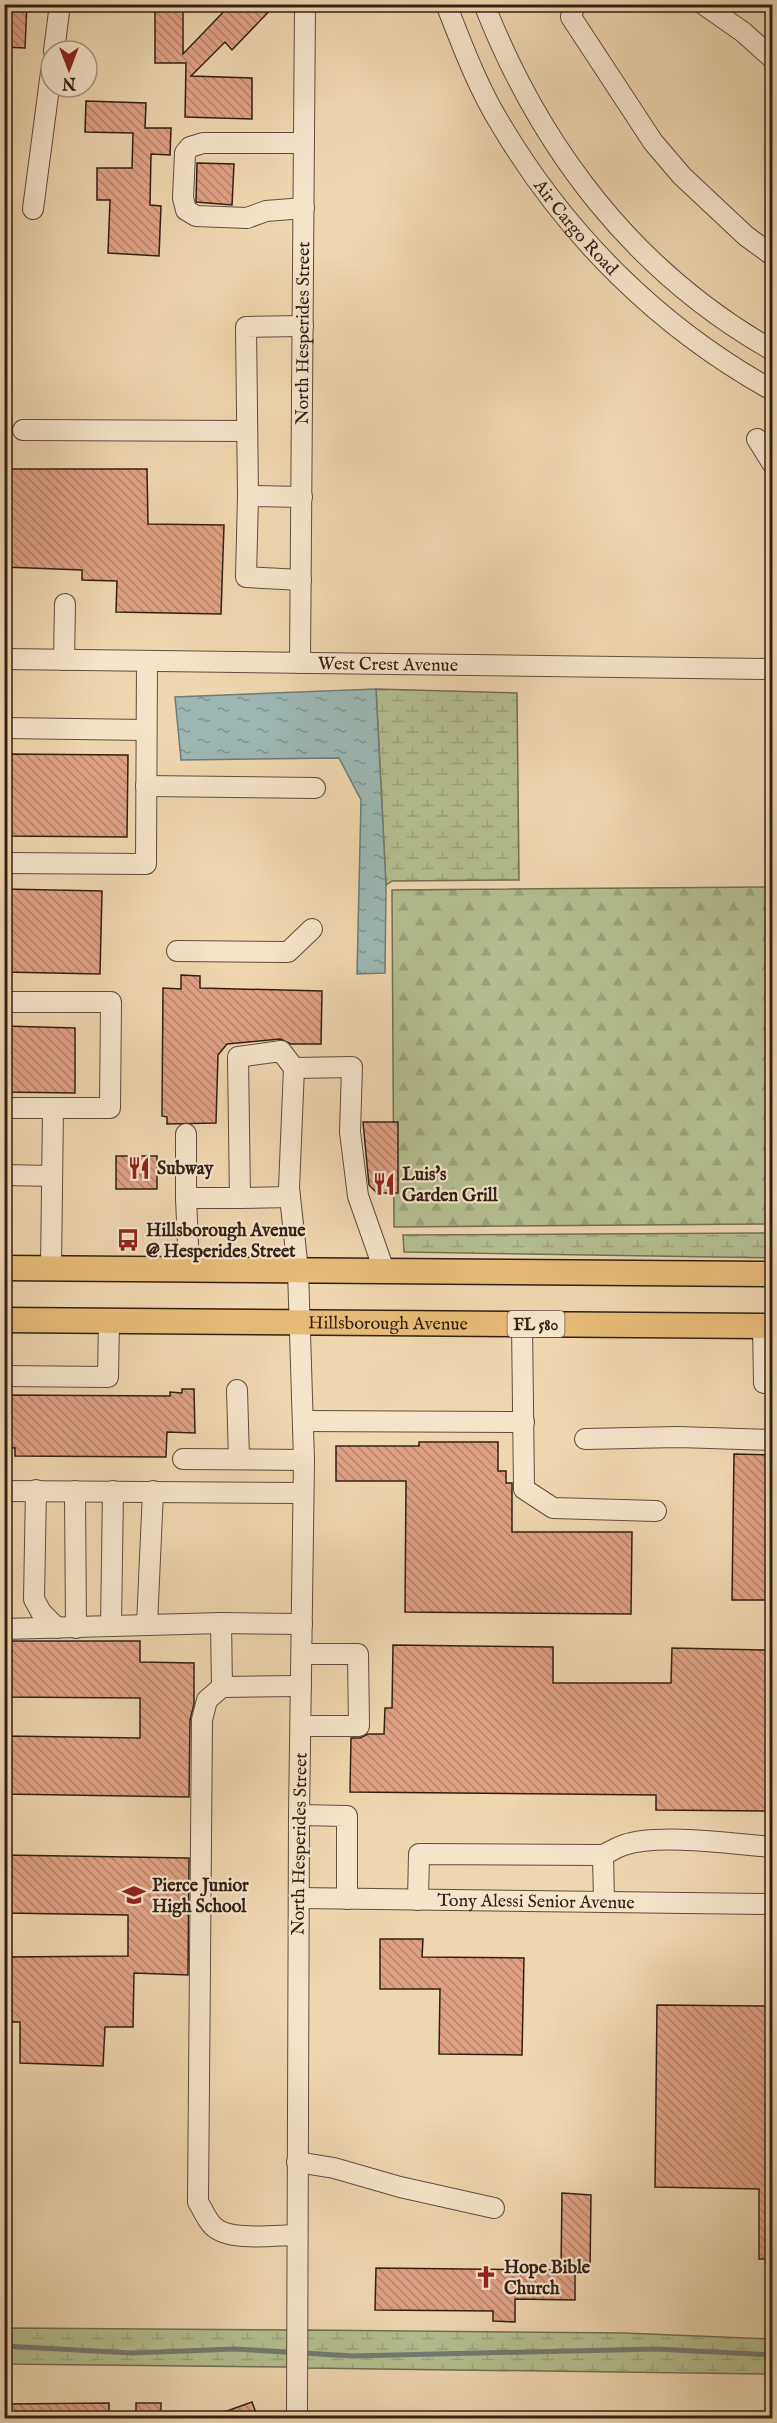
<svg xmlns="http://www.w3.org/2000/svg" width="777" height="2423" font-family="'IM FELL English',serif">
<style>
.forest{fill:url(#forest-firs);stroke:#726f52;stroke-width:1.5}
.wetland{fill:url(#wetland-marsh);stroke:#726f52;stroke-width:1.5}
.water{fill:url(#water-ripples);stroke:#717b74;stroke-width:1.5}
.lines{fill:none;stroke-linecap:round;stroke-linejoin:round}
.stream{stroke:#717b74;stroke-width:5}
.building{fill:url(#building-back-hatch);stroke:#312016;stroke-width:1.5}
.minor-casing{stroke:#604e3c;stroke-width:22}
.major-casing{stroke:#312016;stroke-width:27}
.minor{stroke:#f4e4ca;stroke-width:20}
.major{stroke:#e7bb77;stroke-width:24}
.labels{text-anchor:middle;stroke-width:4.5;stroke-linejoin:round;paint-order:stroke}
.shield{fill:#f4e4ca;stroke:#6c5b4c;stroke-width:1.5}
.shield-label{font-size:16px;font-weight:bold;fill:#312016}
.street-label{font-size:18px;fill:#312016;stroke:#f4e4ca}
.poi-label{font-size:18px;font-weight:bold;fill:#312016;stroke:#f4e4ca;text-anchor:start}
</style>
<defs>
<pattern id="forest-firs" width="22" height="20" patternUnits="userSpaceOnUse" patternTransform="scale(1.5)"><rect width="22" height="20" fill="#b4be8e"/><path d="M5 1l3.5 6h-7zM16 11l3.5 6h-7z" fill="#9ba37a"/></pattern>
<pattern id="wetland-marsh" width="20" height="14" patternUnits="userSpaceOnUse" patternTransform="scale(1.5)"><rect width="20" height="14" fill="#b4be8e"/><path d="M1 5h8M5 5V1M11 12h8M15 12V8" fill="none" stroke="#9ba37a"/></pattern>
<pattern id="water-ripples" width="26" height="14" patternUnits="userSpaceOnUse" patternTransform="scale(1.5)"><rect width="26" height="14" fill="#9cb7b3"/><path d="M2 4q2-2 4 0t4 0M15 11q2-2 4 0t4 0" fill="none" stroke="#809491"/></pattern>
<pattern id="building-back-hatch" width="6" height="6" patternUnits="userSpaceOnUse" patternTransform="scale(1.5)"><rect width="6" height="6" fill="#e0a183"/><path d="M-1 5l2 2M0 0l6 6M5-1l2 2" fill="none" stroke="#b6836a"/></pattern>
</defs>
<rect width="100%" height="100%" fill="#eed6ae"/>
<filter id="stains"><feTurbulence type="fractalNoise" baseFrequency=".00333" numOctaves="4"/><feColorMatrix values="0 0 0 0 .2 0 0 0 0 .09 0 0 0 0 .02 0 0 0 .5 -.17"/></filter>
<radialGradient id="worn" r=".72"><stop offset=".6" stop-color="#630" stop-opacity="0"/><stop offset="1" stop-color="#630" stop-opacity=".3"/></radialGradient>
<path class="forest" d="M 772,887 L 772,1224 L 394,1227 L 392,890 Z"/>
<g class="wetland">
<path d="M 376,689 L 517,693 L 519,880 L 392,881 L 386,885 Z"/>
<path d="M 772,1233 L 772,1258 L 404,1252 L 403,1235 Z"/>
<path d="M 5,2328 L 288,2330 L 288,2367 L 5,2364 Z"/>
<path d="M 306,2330 L 624,2333 L 772,2339 L 772,2374 L 306,2368 Z"/>
</g>
<path class="water" d="M 376,689 L 386,885 L 385,973 L 357,974 L 361,800 L 339,758 L 181,760 L 175,697 Z"/>
<g class="lines">
<path class="stream" d="M 4,2346 L 131,2353 L 235,2349 L 353,2356 L 656,2349 L 772,2355"/>
</g>
<g class="building">
<path d="M 4,4 L 27,4 L 25,48 L 4,47 Z"/>
<path d="M 155,4 L 183,4 L 183,54 L 231,4 L 276,4 L 232,50 L 225,42 L 191,76 L 252,78 L 252,119 L 185,117 L 186,63 L 155,63 Z"/>
<path d="M 86,101 L 146,103 L 145,128 L 171,128 L 170,155 L 151,154 L 150,205 L 161,206 L 159,256 L 108,253 L 110,200 L 97,200 L 97,168 L 132,168 L 133,133 L 85,132 Z"/>
<path d="M 197,163 L 234,164 L 232,205 L 196,202 Z"/>
<path d="M 11,469 L 147,469 L 148,524 L 224,525 L 221,614 L 116,612 L 117,581 L 82,580 L 82,570 L 4,567 L 4,535 L 8,535 Z"/>
<path d="M 4,754 L 128,755 L 127,837 L 4,836 Z"/>
<path d="M 4,889 L 102,891 L 100,974 L 4,972 Z"/>
<path d="M 181,975 L 200,976 L 200,988 L 322,991 L 321,1044 L 291,1044 L 280,1039 L 227,1044 L 218,1055 L 216,1123 L 167,1124 L 167,1117 L 162,1116 L 163,988 L 181,989 Z"/>
<path d="M 4,1026 L 75,1028 L 75,1093 L 4,1092 Z"/>
<path d="M 363,1122 L 398,1122 L 398,1193 L 377,1193 L 369,1185 Z"/>
<rect x="116" y="1156" width="41" height="33"/>
<path d="M 182,1389 L 194,1389 L 195,1433 L 167,1432 L 166,1457 L 15,1456 L 15,1448 L 4,1447 L 4,1395 L 170,1396 L 170,1392 L 182,1393 Z"/>
<path d="M 419,1442 L 498,1442 L 498,1471 L 506,1471 L 506,1483 L 512,1483 L 512,1532 L 632,1532 L 631,1614 L 405,1612 L 406,1481 L 336,1481 L 336,1446 L 419,1446 Z"/>
<path d="M 734,1454 L 772,1455 L 772,1600 L 732,1600 Z"/>
<path d="M 5,1641 L 140,1641 L 140,1662 L 194,1663 L 194,1704 L 190,1720 L 189,1797 L 4,1794 L 4,1736 L 140,1738 L 140,1698 L 5,1697 Z"/>
<path d="M 393,1645 L 553,1647 L 553,1683 L 671,1683 L 672,1648 L 767,1650 L 766,1811 L 656,1810 L 656,1795 L 350,1792 L 351,1738 L 360,1738 L 368,1734 L 384,1734 L 385,1708 L 392,1708 Z"/>
<path d="M 4,1855 L 189,1858 L 188,1975 L 134,1973 L 133,2027 L 105,2027 L 103,2066 L 20,2063 L 20,2022 L 4,2022 L 4,1957 L 128,1956 L 128,1915 L 4,1913 Z"/>
<path d="M 380,1939 L 423,1939 L 422,1957 L 524,1958 L 522,2055 L 439,2054 L 440,1989 L 380,1989 Z"/>
<path d="M 657,2005 L 772,2006 L 772,2259 L 759,2259 L 759,2189 L 655,2187 Z"/>
<path d="M 562,2193 L 591,2195 L 590,2273 L 575,2273 L 575,2300 L 515,2299 L 515,2322 L 493,2321 L 493,2311 L 375,2310 L 376,2268 L 561,2270 Z"/>
<path d="M 252,2402 L 258,2418 L 210,2418 L 210,2417 Z"/>
<path d="M 109,2403 L 109,2418 L 6,2418 L 6,2404 Z"/>
<rect x="136" y="2403" width="25" height="15"/>
</g>
<g class="lines">
<g class="minor-casing">
<g id="minor">
<path id="s1" d="M 446,4 C 462,45 478,88 501,125 C 567,236 660,328 772,390"/>
<path d="M 484,4 C 541,150 635,272 772,350"/>
<path d="M 575,4 L 571,17 L 653,142 L 682,176 L 746,236 L 772,255"/>
<path d="M 703,4 L 743,32 L 772,58"/>
<path d="M 54,51 L 60,4"/>
<path d="M 304,208 L 266,211 L 247,218 L 196,216 L 186,210 L 183,198 L 185,153 L 190,147 L 203,143 L 304,143"/>
<path d="M 33,209 L 51,72"/>
<path d="M 23,430 L 247,431"/>
<path d="M 757,439 L 772,463"/>
<path d="M 248,496 L 246,327 L 303,326"/>
<path d="M 301,580 L 246,577 L 248,496 L 302,497"/>
<path id="s2" d="M 4,659 L 772,669"/>
<path d="M 64,660 L 65,604"/>
<path id="s3" d="M 300,663 L 305,4"/>
<path d="M 4,728 L 146,730"/>
<path d="M 146,786 L 315,788"/>
<path d="M 4,863 L 146,864 L 147,661"/>
<path d="M 177,951 L 288,952 L 312,929"/>
<path d="M 4,1002 L 111,1002 L 110,1108 L 53,1108 L 51,1268"/>
<path d="M 294,1068 L 352,1067 L 350,1132 L 358,1196 L 384,1270"/>
<path d="M 4,1108 L 53,1108"/>
<path d="M 4,1175 L 52,1176"/>
<path d="M 186,1198 L 186,1134"/>
<path d="M 240,1198 L 290,1197"/>
<path d="M 189,1269 L 186,1198 L 240,1198 L 238,1057 L 281,1051 L 294,1068 L 289,1188 L 298,1270 L 304,1460 L 299,1815 L 297,2418"/>
<path d="M 522,1324 L 524,1489 L 553,1508 L 656,1511"/>
<path d="M 763,1326 L 764,1383 L 772,1383"/>
<path d="M 4,1376 L 108,1377 L 109,1321"/>
<path d="M 237,1390 L 239,1459"/>
<path d="M 303,1421 L 524,1422"/>
<path d="M 585,1439 L 678,1437 L 772,1440"/>
<path d="M 183,1459 L 304,1460"/>
<path d="M 36,1490 L 34,1599 L 41,1612 L 57,1628"/>
<path d="M 4,1491 L 303,1493"/>
<path d="M 75,1491 L 76,1628"/>
<path d="M 221,1623 L 222,1687 L 301,1686"/>
<path d="M 147,1625 L 153,1491"/>
<path d="M 111,1626 L 113,1491"/>
<path d="M 4,1629 L 221,1623 L 302,1624"/>
<path d="M 222,1687 L 207,1700 L 202,1720 L 198,2202 C 203,2210 207,2220 213,2226 C 229,2242 276,2235 297,2235"/>
<path d="M 301,1726 L 359,1726 L 358,1654 L 302,1654"/>
<path d="M 299,1815 L 347,1816 L 347,1899"/>
<path d="M 603,1855 C 610,1852 617,1847 624,1845 C 659,1833 734,1844 772,1847"/>
<path id="s4" d="M 299,1898 L 772,1904"/>
<path d="M 418,1900 L 419,1854 L 603,1855 L 604,1902"/>
<path d="M 297,2162 L 334,2168 L 400,2187 L 494,2208"/>
</g>
</g>
<g class="major-casing">
<g id="major">
<path d="M 4,1268 L 772,1274"/>
<path id="s5" d="M 4,1320 L 772,1326"/>
</g>
</g>
<use href="#minor" class="minor"/>
<use href="#major" class="major"/>
</g>
<defs>
<g id="restaurant-bare" transform="scale(1.8)"><path d="M-5-6h1v4h1v-4h1v4h1v-4h1v5L-1.5 .5V6h-2V.5L-5-1ZM5-6V6H3V1.5H1.5Q1.5-4 5-6Z" fill="#8f2418" stroke="#f4e4ca" stroke-width="2.5" paint-order="stroke"/></g>
<g id="bus-bare" transform="scale(1.8)"><path d="M-5-6H5V4H4V6H2V4H-2V6H-4V4H-5ZM-3.5-4V0h7V-4ZM-3.5 1.2v1.5H-2V1.2ZM2 1.2v1.5H3.5V1.2Z" fill="#8f2418" stroke="#f4e4ca" stroke-width="2.5" paint-order="stroke"/></g>
<g id="school-bare" transform="scale(1.8)"><path d="M0-5L7-2L0 1L-7-2ZM-4 1L0 2.5L4 1V4Q0 6-4 4Z" fill="#8f2418" stroke="#f4e4ca" stroke-width="2.5" paint-order="stroke"/></g>
<g id="church-bare" transform="scale(1.8)"><path d="M-1.2-6h2.4v3.5h3.3v2.4h-3.3V6h-2.4V-.1h-3.3v-2.4h3.3Z" fill="#8f2418" stroke="#f4e4ca" stroke-width="2.5" paint-order="stroke"/></g>
</defs>
<g fill-rule="evenodd">
<use href="#restaurant-bare" x="139" y="1168"/>
<use href="#restaurant-bare" x="384" y="1184"/>
<use href="#bus-bare" x="128" y="1240"/>
<use href="#school-bare" x="134" y="1895"/>
<use href="#church-bare" x="486" y="2277"/>
</g>
<g class="labels">
<rect class="shield" x="507.5" y="1311" width="57" height="26" rx="4.5"/>
<g class="shield-label">
<text x="536" y="1330">FL 580</text>
</g>
<g class="street-label">
<text dy="6" stroke="none"><textPath href="#s1" startOffset="260">Air Cargo Road</textPath></text>
<text dy="6" stroke="none"><textPath href="#s3" startOffset="330">North Hesperides Street</textPath></text>
<text dy="6" stroke="none"><textPath href="#s2" startOffset="384">West Crest Avenue</textPath></text>
<text dy="6" stroke="none"><textPath href="#s5" startOffset="384">Hillsborough Avenue</textPath></text>
<text transform="translate(299 1844) rotate(-89)" y="6">North Hesperides Street</text>
<text dy="6" stroke="none"><textPath href="#s4" startOffset="237">Tony Alessi Senior Avenue</textPath></text>
</g>
<g class="poi-label">
<text x="157" y="1174">Subway</text>
<text x="402" y="1180">Luis's<tspan x="402" dy="21">Garden Grill</tspan></text>
<text x="146" y="1236">Hillsborough Avenue<tspan x="146" dy="21">@ Hesperides Street</tspan></text>
<text x="152" y="1891">Pierce Junior<tspan x="152" dy="21">High School</tspan></text>
<text x="504" y="2273">Hope Bible<tspan x="504" dy="21">Church</tspan></text>
</g>
</g>
<rect width="777" height="2423" fill="none" stroke="#eed6ae" stroke-width="24"/>
<rect x="6" y="6" width="765" height="2411" fill="none" stroke="#312016" stroke-width="3"/>
<rect x="12" y="12" width="753" height="2399" fill="none" stroke="#312016" stroke-width="1.5"/>
<g transform="translate(69 69) rotate(180)"><circle r="28" fill="#f4e4ca" stroke="#a69682" stroke-width="1.5"/>
<path d="M0-4.5L10 22L0 15L-10 22Z" fill="#8f2418"/>
<text y="-9" font-size="16" font-weight="bold" text-anchor="middle" fill="#312016">N</text>
</g>
<rect width="100%" height="100%" filter="url(#stains)"/>
<rect width="100%" height="100%" fill="url(#worn)"/>
</svg>
